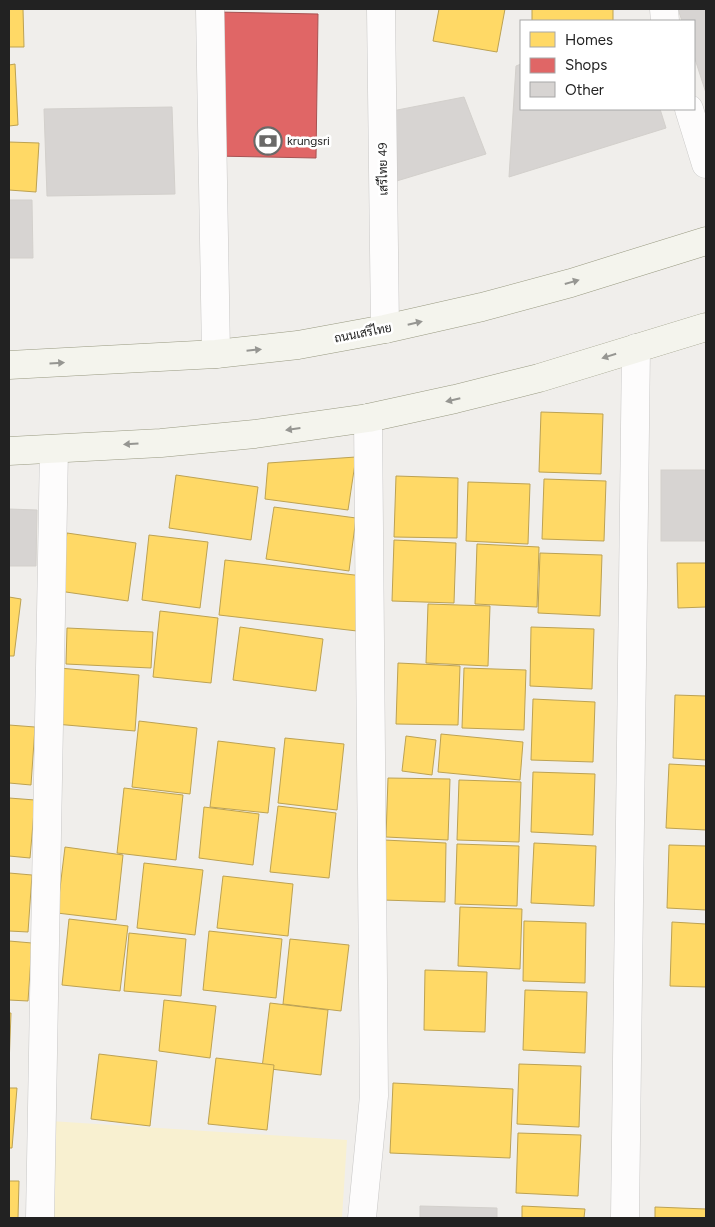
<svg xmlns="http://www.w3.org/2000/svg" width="715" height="1227" font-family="Figtree,Sarabun,sans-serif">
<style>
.sand{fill:#f8f0d0}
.homes{fill:#ffd966;stroke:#bda252}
.shops{fill:#e06666;stroke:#a75252}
.building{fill:#d7d4d2;stroke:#d3d0cc}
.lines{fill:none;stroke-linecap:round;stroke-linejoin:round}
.minor-casing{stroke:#c9c8c7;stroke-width:29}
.secondary-casing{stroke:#999a82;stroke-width:29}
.minor{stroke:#fdfcfc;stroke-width:28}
.secondary{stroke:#f4f4ed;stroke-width:28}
.oneway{fill:#969692}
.labels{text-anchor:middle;stroke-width:5;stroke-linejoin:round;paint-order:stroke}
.poi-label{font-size:12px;fill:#222;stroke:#fff;text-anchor:start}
.street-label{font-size:12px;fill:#222;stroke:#fff}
</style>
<rect width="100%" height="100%" fill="#f0eeeb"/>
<path class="sand" d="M 50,1121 L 347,1140 L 342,1218 L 44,1218 Z"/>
<g class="homes">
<path d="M 9,9 L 23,9 L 24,47 L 9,47 Z"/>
<path d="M 439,9 L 505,9 L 497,52 L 433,41 Z"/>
<rect x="532" y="9" width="81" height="12"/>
<path d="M 15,64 L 18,125 L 9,126 L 9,65 Z"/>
<path d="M 9,142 L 39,143 L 36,192 L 9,190 Z"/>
<path d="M 541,412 L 603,414 L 601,474 L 539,472 Z"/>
<path d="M 356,457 L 348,510 L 265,499 L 268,463 Z"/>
<path d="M 176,475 L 258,487 L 251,540 L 169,528 Z"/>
<path d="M 396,476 L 458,478 L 457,538 L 394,537 Z"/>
<path d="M 544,479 L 606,481 L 604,541 L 542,539 Z"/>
<path d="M 468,482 L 530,484 L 528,544 L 466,541 Z"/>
<path d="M 274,507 L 356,518 L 349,571 L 266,559 Z"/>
<path d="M 67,533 L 136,543 L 128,601 L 59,591 Z"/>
<path d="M 149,535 L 208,542 L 200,608 L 142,600 Z"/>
<path d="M 394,540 L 456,543 L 454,603 L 392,601 Z"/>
<path d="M 477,544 L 539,547 L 537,607 L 475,604 Z"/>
<path d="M 540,553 L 602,555 L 600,616 L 538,613 Z"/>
<path d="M 225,560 L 363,576 L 357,631 L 219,615 Z"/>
<path d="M 677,563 L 706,563 L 706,607 L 678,608 Z"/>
<path d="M 9,597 L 21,599 L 14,656 L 9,656 Z"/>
<path d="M 428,604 L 490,606 L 488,666 L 426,663 Z"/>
<path d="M 160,611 L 218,618 L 211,683 L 153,677 Z"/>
<path d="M 240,627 L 323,639 L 316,691 L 233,680 Z"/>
<path d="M 531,627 L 594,629 L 592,689 L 530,686 Z"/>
<path d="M 67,628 L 153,632 L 151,668 L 66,664 Z"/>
<path d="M 398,663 L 460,666 L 458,725 L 396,724 Z"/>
<path d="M 59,668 L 139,675 L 135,731 L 55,724 Z"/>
<path d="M 464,668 L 526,670 L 524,730 L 462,728 Z"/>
<path d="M 675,695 L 706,696 L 706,760 L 673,758 Z"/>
<path d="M 533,699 L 595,702 L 593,762 L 531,760 Z"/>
<path d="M 139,721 L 197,728 L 190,794 L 132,787 Z"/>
<path d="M 9,725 L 35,727 L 31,785 L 9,783 Z"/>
<path d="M 441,734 L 523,742 L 520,780 L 438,772 Z"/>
<path d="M 406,736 L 436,740 L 432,775 L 402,771 Z"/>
<path d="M 285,738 L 344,744 L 337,810 L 278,803 Z"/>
<path d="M 218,741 L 275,748 L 268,813 L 210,807 Z"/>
<path d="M 669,764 L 706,766 L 706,830 L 666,828 Z"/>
<path d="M 533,772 L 595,774 L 593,835 L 531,832 Z"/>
<path d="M 388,778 L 450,779 L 448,840 L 386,837 Z"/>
<path d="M 459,780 L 521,782 L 519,842 L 457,840 Z"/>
<path d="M 124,788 L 183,795 L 176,860 L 117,853 Z"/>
<path d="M 9,798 L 35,800 L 30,858 L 9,856 Z"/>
<path d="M 278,806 L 336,813 L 329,878 L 270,872 Z"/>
<path d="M 204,807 L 259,814 L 253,865 L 199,858 Z"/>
<path d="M 384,840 L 446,843 L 445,902 L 383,900 Z"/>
<path d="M 534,843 L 596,846 L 594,906 L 531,903 Z"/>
<path d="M 457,844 L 519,846 L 517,906 L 455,904 Z"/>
<path d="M 669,845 L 706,846 L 706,910 L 667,908 Z"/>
<path d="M 65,847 L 123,855 L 116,920 L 57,913 Z"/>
<path d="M 144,863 L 203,870 L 195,935 L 137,928 Z"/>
<path d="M 9,873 L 32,875 L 28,932 L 9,931 Z"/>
<path d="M 223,876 L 293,884 L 288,936 L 217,928 Z"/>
<path d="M 460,907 L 522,909 L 520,969 L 458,966 Z"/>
<path d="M 69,919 L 128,926 L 120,991 L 62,985 Z"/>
<path d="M 524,921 L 586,923 L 585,983 L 523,981 Z"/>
<path d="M 672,922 L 706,924 L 706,987 L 670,986 Z"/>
<path d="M 209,931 L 282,939 L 276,998 L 203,990 Z"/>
<path d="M 129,933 L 186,939 L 181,996 L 124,991 Z"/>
<path d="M 290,939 L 349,945 L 341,1011 L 283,1004 Z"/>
<path d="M 9,941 L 32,943 L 28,1001 L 9,1000 Z"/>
<path d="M 425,970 L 487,972 L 485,1032 L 424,1030 Z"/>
<path d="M 525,990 L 587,992 L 585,1053 L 523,1050 Z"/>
<path d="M 164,1000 L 216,1006 L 210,1058 L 159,1051 Z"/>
<path d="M 270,1003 L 328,1010 L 321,1075 L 262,1068 Z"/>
<path d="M 9,1013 L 11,1013 L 9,1066 Z"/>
<path d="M 99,1054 L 157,1061 L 150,1126 L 91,1119 Z"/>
<path d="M 216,1058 L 274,1065 L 267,1130 L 208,1124 Z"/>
<path d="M 519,1064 L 581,1066 L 579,1127 L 517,1124 Z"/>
<path d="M 393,1083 L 513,1089 L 510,1158 L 390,1153 Z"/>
<path d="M 9,1088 L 17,1088 L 12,1148 L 9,1148 Z"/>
<path d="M 518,1133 L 581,1135 L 578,1196 L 516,1193 Z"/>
<path d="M 9,1181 L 19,1181 L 18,1218 L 9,1218 Z"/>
<path d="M 522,1206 L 585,1209 L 584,1218 L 522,1218 Z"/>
<path d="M 655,1207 L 706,1209 L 706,1218 L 655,1218 Z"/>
</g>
<path class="shops" d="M 216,12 L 318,14 L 316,158 L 214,156 Z"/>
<g class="building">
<path d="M 678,9 L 706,9 L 706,93 L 694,56 L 694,21 L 682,21 Z"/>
<path d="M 521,64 L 521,109 L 660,109 L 666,128 L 509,177 L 516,66 Z"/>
<path d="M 464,97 L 486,154 L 390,183 L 387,112 Z"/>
<path d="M 172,107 L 175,194 L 47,196 L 44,109 Z"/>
<path d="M 9,200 L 32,200 L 33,258 L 9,258 Z"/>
<rect x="661" y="470" width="45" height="71"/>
<path d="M 9,509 L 37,510 L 36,566 L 9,566 Z"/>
<path d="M 420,1206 L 497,1208 L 497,1218 L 420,1218 Z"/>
</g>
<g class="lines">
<g class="minor-casing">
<g id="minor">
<path d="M 210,9 L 216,354"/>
<path d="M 381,9 L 385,329"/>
<path d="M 664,9 L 665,21"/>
<path d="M 689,109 L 706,164"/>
<path d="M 40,1218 L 54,449"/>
<path d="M 362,1218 L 374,1096 L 368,418"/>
<path d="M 625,1218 L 636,348"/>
</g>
</g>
<g class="secondary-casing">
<g id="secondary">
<path d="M 9,365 L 216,354 L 298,345 L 385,329 L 482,307 L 571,283 L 706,241"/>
<path d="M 9,451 L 161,443 L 255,434 L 368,418 L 455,399 L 539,378 L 706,327"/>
</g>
</g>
<use href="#minor" class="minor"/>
<use href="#secondary" class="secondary"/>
</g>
<defs><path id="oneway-solid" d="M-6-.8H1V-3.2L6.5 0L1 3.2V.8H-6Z" transform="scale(1.25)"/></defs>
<g class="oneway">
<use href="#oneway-solid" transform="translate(572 282) rotate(-16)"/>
<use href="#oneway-solid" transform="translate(415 323) rotate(-13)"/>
<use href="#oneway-solid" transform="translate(254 350) rotate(-6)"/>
<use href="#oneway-solid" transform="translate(609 356) rotate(163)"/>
<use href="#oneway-solid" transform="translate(57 363) rotate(-3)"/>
<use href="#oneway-solid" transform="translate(453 400) rotate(167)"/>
<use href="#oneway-solid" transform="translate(293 429) rotate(172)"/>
<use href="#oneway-solid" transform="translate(131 444) rotate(176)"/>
</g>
<defs>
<g id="bank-ring" transform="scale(1.4375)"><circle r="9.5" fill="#fff" stroke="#6a6968" stroke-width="1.5"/><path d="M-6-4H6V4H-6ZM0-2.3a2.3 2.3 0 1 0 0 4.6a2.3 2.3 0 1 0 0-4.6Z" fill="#6a6968"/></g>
</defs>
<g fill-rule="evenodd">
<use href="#bank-ring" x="268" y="141"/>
</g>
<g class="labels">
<g class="poi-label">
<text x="287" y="145">krungsri</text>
</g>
<g class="street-label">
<text transform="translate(383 169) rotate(-91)" y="4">เสรีไทย 49</text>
<text transform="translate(363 333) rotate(-11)" y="4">ถนนเสรีไทย</text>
</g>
</g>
<rect width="715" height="1227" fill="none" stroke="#222222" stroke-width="20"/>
<rect x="520" y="20" width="175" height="90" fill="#ffffff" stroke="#a7a7a7"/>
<rect x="530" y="32" width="25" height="15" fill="#ffd966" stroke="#a7a7a7"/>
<text x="565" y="45" font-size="15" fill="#222222">Homes</text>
<rect x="530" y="58" width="25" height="15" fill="#e06666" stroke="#a7a7a7"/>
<text x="565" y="70" font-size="15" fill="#222222">Shops</text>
<rect x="530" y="82" width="25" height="15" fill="#d7d4d2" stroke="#a7a7a7"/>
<text x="565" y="95" font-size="15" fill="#222222">Other</text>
</svg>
